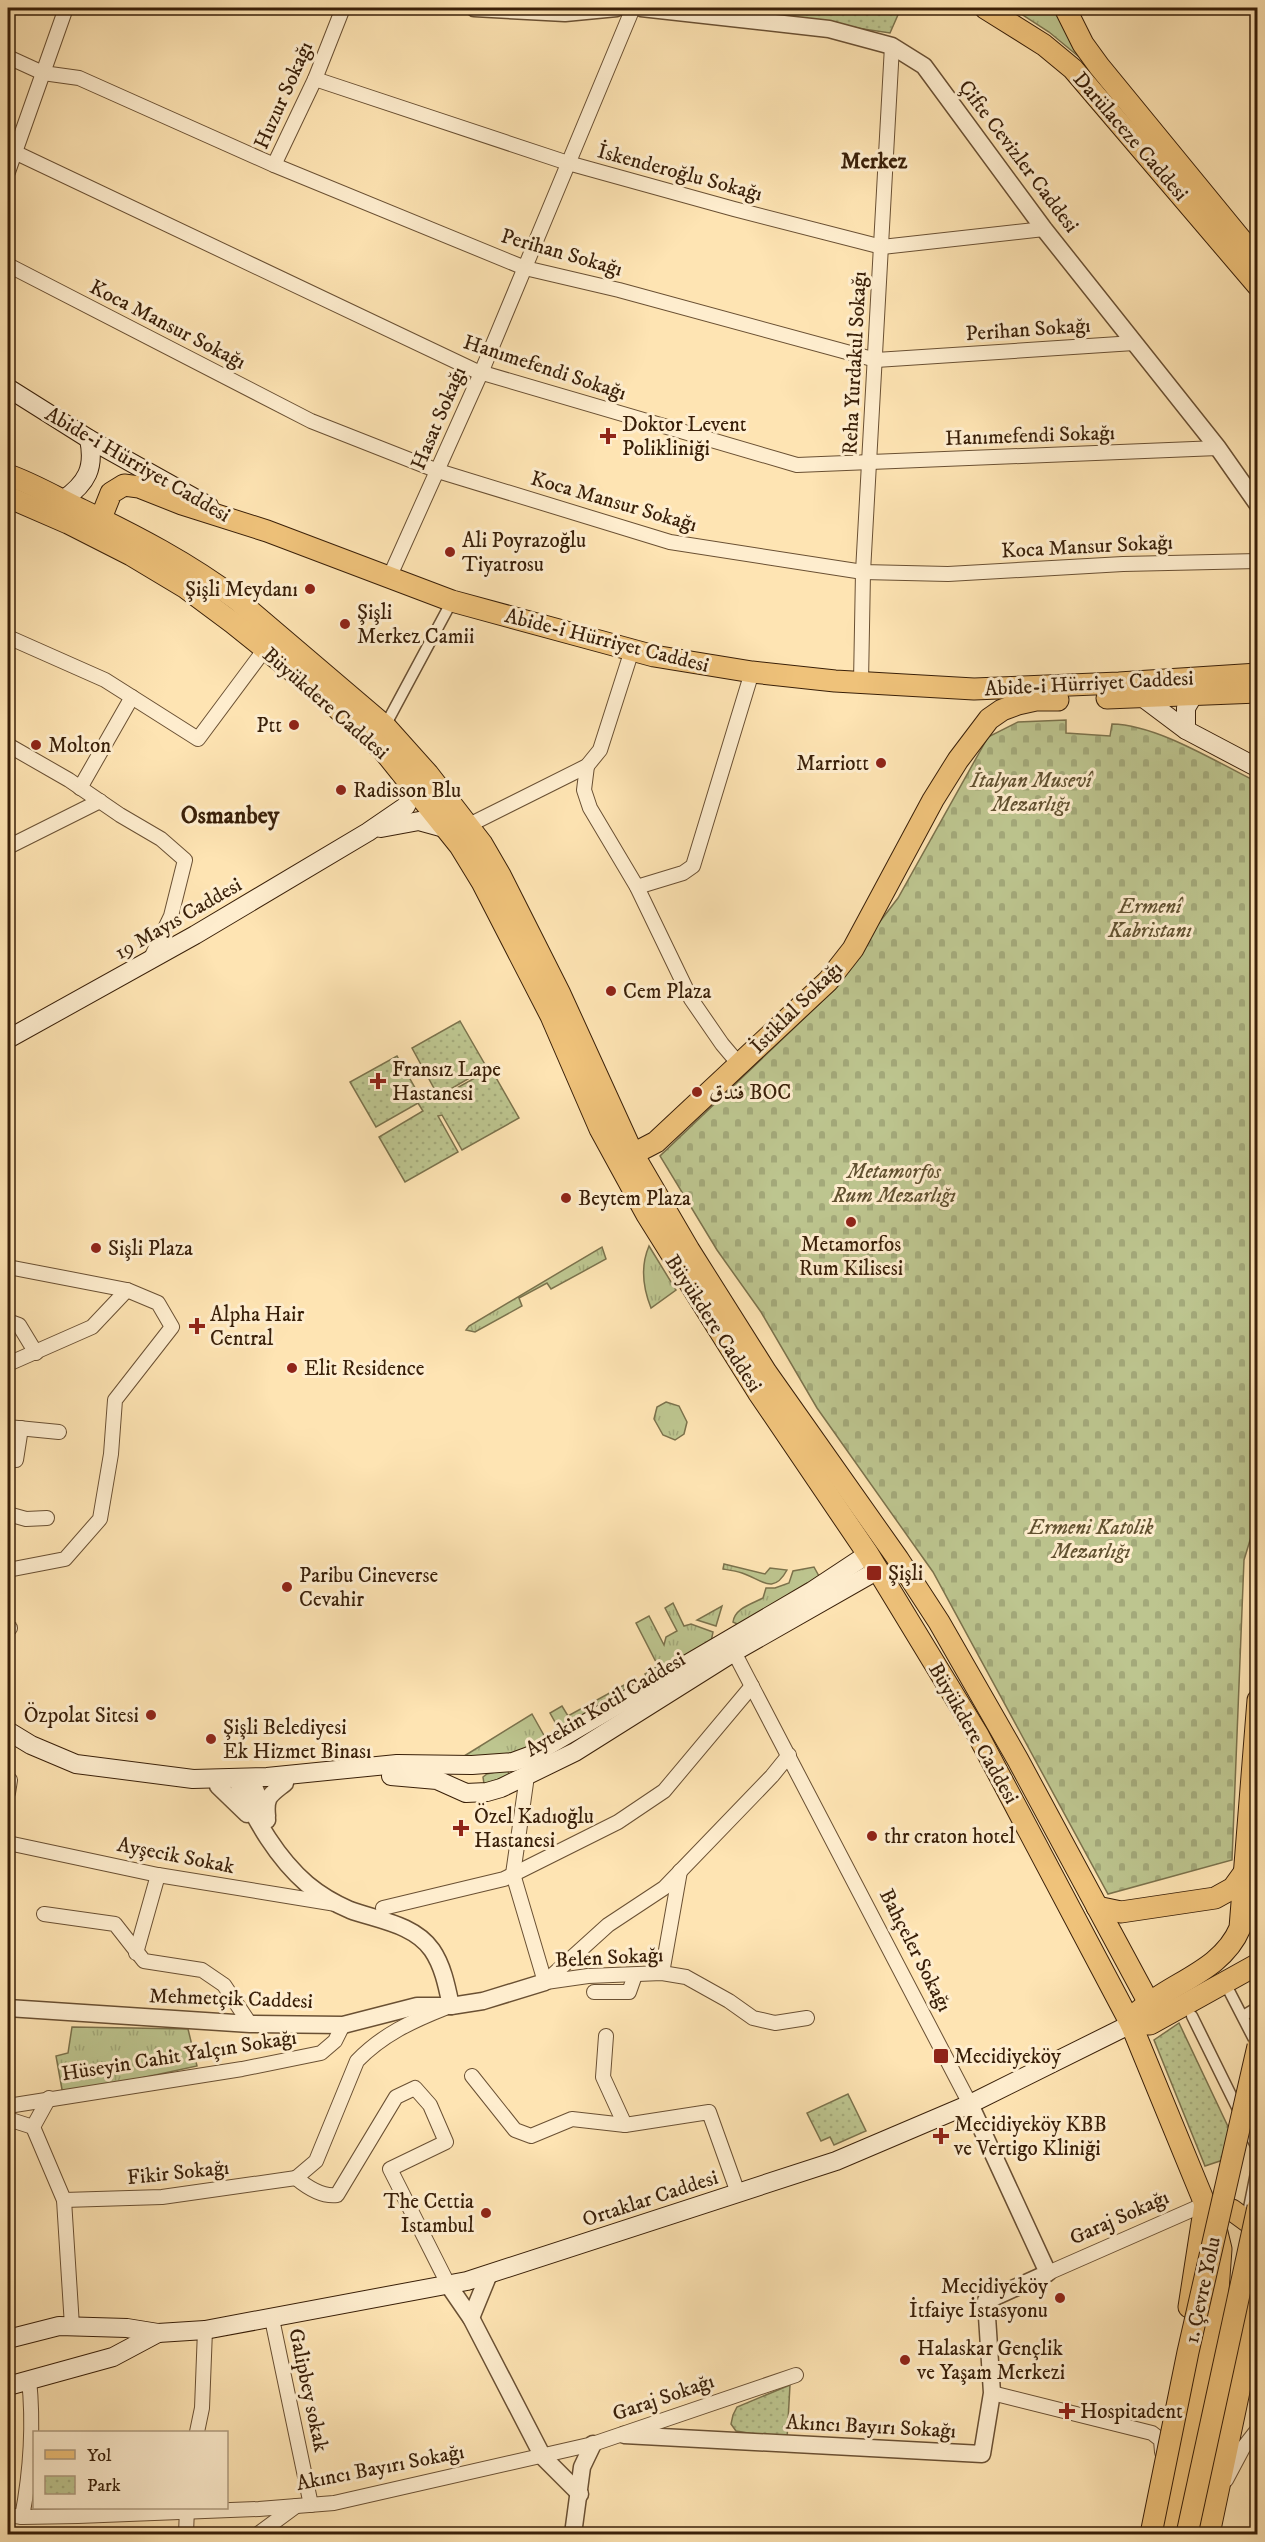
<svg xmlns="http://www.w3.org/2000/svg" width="1265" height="2542" font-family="'IM FELL DW Pica',Amiri,serif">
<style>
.grass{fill:url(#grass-tufts);stroke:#7b724c;stroke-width:1.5}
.cemetery{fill:url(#cemetery-stones);stroke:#7b724c;stroke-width:1.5}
.park{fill:url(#park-dots);stroke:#7b724c;stroke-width:1.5}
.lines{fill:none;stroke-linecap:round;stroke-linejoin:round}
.pedestrian-casing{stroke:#6a5033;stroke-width:13}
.minor-casing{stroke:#6a5033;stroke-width:16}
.tertiary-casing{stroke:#6a5033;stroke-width:19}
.secondary-casing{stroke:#391f08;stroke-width:20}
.primary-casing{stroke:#391f08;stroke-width:23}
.pedestrian{stroke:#feedce;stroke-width:10}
.minor{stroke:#feedce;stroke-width:14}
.tertiary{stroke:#feedce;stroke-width:16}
.secondary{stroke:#feedce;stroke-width:18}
.primary{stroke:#efc27a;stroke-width:21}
.trunk-bridge-casing{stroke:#391f08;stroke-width:23;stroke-linecap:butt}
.trunk-bridge{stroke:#efc27a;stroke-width:21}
.poi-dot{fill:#8f2418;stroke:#feedce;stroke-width:2}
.labels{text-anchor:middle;stroke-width:6;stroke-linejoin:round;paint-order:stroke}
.street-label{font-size:21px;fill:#391f08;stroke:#feedce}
.poi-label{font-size:21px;fill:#391f08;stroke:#feedce;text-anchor:start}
.park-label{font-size:21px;font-style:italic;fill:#615130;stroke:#feedce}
.neighbourhood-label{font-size:22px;font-weight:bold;fill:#391f08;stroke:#feedce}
.quarter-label{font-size:24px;font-weight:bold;fill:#391f08;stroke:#feedce}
</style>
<defs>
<pattern id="grass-tufts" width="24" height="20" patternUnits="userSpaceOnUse" patternTransform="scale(1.5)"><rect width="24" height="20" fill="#bdc58f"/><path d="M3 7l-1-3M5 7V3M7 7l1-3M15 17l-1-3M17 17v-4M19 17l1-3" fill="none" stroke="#a3a97a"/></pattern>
<pattern id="cemetery-stones" width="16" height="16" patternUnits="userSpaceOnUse" patternTransform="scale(1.5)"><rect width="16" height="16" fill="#bdc58f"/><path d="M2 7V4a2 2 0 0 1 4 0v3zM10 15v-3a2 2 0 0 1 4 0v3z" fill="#a3a97a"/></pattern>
<pattern id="park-dots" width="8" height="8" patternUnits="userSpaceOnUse" patternTransform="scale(1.5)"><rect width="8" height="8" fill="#bdc58f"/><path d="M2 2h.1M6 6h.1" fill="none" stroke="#a3a97a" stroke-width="1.8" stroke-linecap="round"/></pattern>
</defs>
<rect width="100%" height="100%" fill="#fee4b3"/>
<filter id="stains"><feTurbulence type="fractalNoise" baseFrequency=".00333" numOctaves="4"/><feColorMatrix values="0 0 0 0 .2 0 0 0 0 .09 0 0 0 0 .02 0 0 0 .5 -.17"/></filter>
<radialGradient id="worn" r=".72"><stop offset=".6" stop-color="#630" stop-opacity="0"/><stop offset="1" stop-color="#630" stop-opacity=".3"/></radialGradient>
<g class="grass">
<path d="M 1012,8 L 1056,8 L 1084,61 L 1049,32 Z"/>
<path d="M 649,1246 L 676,1290 L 651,1308 C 643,1288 640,1267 649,1246 Z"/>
<path d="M 602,1247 L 606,1259 L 551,1289 L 547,1283 L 519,1298 L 522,1306 L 475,1332 L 466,1330 L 469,1326 Z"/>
<path d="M 666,1402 L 679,1406 L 687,1422 L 684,1434 L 675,1440 L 663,1435 L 654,1419 L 657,1407 Z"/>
<path d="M 724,1564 L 765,1574 L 770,1568 L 787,1570 C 773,1596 761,1579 742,1573 C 736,1571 729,1570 723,1569 Z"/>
<path d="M 814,1567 L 820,1578 L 739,1625 L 733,1622 C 735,1608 752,1604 763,1598 L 766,1588 L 775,1588 L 789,1583 L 793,1571 Z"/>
<path d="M 673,1603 L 684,1626 L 691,1624 L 713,1632 L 711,1642 L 648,1679 L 645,1674 L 658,1666 L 636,1623 L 649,1616 L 664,1645 L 666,1637 L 677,1631 L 665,1608 Z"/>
<path d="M 722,1606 L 716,1626 L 697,1620 Z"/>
<path d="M 624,1685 L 627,1691 L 560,1731 L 550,1713 L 562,1706 L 568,1716 Z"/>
<path d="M 532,1714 L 546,1739 L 523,1752 L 461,1758 Z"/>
<path d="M 508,1769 L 509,1776 L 484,1784 L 483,1777 L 487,1774 Z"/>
<path d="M 72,2027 L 188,2029 L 197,2066 L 63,2095 L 56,2056 L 68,2053 Z"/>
</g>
<path class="cemetery" d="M 1066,720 L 1066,733 L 1110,736 L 1112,724 C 1158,725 1216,762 1257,782 L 1258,1514 L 1244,1560 L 1232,1860 L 1108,1894 L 933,1572 L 817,1408 L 761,1312 L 717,1250 L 660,1156 L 839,985 L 855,954 L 898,898 L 988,737 L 1018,722 Z"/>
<g class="park">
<path d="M 723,8 L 901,8 L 890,33 Z"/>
<path d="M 460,1021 L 487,1068 L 447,1091 L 448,1093 L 491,1069 L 519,1118 L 462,1150 L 442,1115 L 438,1116 L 458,1152 L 405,1182 L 379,1137 L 423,1111 L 418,1103 L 376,1127 L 350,1082 L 397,1056 L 422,1100 L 436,1092 L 412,1048 Z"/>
<path d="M 1179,2023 L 1241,2154 L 1205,2166 L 1154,2040 Z"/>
<path d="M 848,2094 L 866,2131 L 834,2145 L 830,2137 L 821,2141 L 807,2113 Z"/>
<path d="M 790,2385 L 787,2439 L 736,2431 L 731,2424 L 733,2415 L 737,2407 Z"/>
</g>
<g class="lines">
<g class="pedestrian-casing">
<g id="pedestrian">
<path d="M 385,726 L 452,601"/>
<path d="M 1224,1981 L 1258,2047"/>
<path d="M 1192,2016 L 1258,2150"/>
<path d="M 1243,2016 L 1258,2007"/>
<path d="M 1248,2213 L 1258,2163"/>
</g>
</g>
<g class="minor-casing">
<g id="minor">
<path d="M 8,57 L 43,73 L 79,78 L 274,165 L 525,268 L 619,290 L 876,360 L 1134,343"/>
<path d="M 315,79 L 568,163 L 734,209 L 882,247 L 1044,229"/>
<path d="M 8,149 L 476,371 L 797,465 L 1218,448"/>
<path d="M 274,165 L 315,79 L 343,8"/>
<path d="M 8,172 L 66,8"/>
<path d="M 8,265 L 311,421 L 438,471 L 670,542 L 863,572 L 948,574 L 1123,564 L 1258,561"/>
<path d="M 389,578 L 481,373 L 633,8"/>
<path d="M 8,637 L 105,680 L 198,739 L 265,649"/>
<path d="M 861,682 L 863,572 L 892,46"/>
<path d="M 8,745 L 69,780 L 120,815 L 161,839 L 185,860 L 171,916 L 150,960"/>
<path d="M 587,766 L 584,790 L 590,808 L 637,887 L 691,999 L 722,1044 L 738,1063"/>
<path d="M 80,788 L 132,697"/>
<path d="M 469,825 L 587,766 L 600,750 L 632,650"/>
<path d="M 8,847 L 100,801"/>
<path d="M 637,887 L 683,873 L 693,866 L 752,672"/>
<path d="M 8,1267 L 127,1290 L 158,1303 L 172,1327 L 115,1400 L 111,1454 L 100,1519 L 65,1559 L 8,1570"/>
<path d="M 8,1321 L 19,1325 L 36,1353"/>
<path d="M 8,1364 L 92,1327 L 127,1290"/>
<path d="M 8,1427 L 59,1432"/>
<path d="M 16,1460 L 21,1428"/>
<path d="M 8,1514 L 26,1519 L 47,1518"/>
<path d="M 8,1628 L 10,1628"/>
<path d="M 734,1652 L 970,2104"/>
<path d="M 527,1776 L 513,1874 L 545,1982"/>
<path d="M 8,1793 L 10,1780"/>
<path d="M 8,1843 L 158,1875 L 336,1904"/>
<path d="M 383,1908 L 504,1879 L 618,1822 L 664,1791 L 752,1686"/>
<path d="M 44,1914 L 115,1924 L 144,1961 L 202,1970 L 224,1985 L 250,2024"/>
<path d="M 136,1953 L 158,1875"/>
<path d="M 662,1973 L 680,1871"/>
<path d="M 545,1982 L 608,1925 L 664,1888 L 772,1776 L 789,1755"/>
<path d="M 546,1982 L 588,1976 L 662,1973 L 686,1977 L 729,2001 L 753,2018 L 775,2023 L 807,2018"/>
<path d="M 594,1992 L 629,1992 L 635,1975"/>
<path d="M 606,2036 L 603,2077 L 625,2125"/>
<path d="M 472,2076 L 515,2130 L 531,2136 L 572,2119 L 625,2125 L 709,2112 L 738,2193"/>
<path d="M 8,2106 L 242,2069 L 321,2053 L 335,2041 L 343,2025"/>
<path d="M 8,2119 L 33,2127"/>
<path d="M 33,2127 L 64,2200 L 72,2326"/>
<path d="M 33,2127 L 49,2098"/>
<path d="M 296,2178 C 308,2188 322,2197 337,2195 L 396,2097 L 415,2088 L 430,2105 L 446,2142 L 390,2169 L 449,2286"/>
<path d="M 296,2178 L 316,2161 L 357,2061 C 382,2035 412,2021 445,2008"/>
<path d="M 64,2200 L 162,2197 L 296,2178"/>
<path d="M 1048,2273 L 1205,2204"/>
<path d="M 272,2319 L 311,2505"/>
<path d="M 992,2393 L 1152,2433 L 1161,2440 L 1162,2452"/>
<path d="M 197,2432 L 202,2408 L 205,2330"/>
<path d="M 1226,2480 L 1243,2448 L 1258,2429"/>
<path d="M 8,2515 L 22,2517 L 78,2516 L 259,2509 L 334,2503 L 593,2444 L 796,2375"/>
<path d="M 22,2517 C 31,2470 34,2427 29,2379"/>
<path d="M 186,2534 L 187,2508"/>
<path d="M 258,2534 L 296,2506"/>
</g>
</g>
<g class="tertiary-casing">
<g id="tertiary">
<path d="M 474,8 L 565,13 L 617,8"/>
<path d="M 641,8 L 829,29 L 892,46 L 924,66 L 1044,229 L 1218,448 L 1258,505"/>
<path d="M 218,1786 L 247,1814"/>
<path d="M 239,1786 C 257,1822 276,1857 307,1884 C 319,1894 336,1904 350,1910 C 377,1920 414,1924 432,1950 C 443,1966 447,1987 451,2006"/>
<path d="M 254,1786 L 267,1820"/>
<path d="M 267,1816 C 265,1796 270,1795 285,1783"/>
<path d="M 8,2008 L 250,2024 L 343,2025 L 417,2006 L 451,2006 L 483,2001 L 545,1982"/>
<path d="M 449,2286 L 471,2318 L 543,2457 L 580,2494"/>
<path d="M 471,2318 L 489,2274"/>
<path d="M 624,2435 L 982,2454 L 992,2393 L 986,2301 L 1048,2273 L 970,2104"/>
<path d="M 573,2534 L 582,2467 L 593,2444"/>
</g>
</g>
<g class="secondary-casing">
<g id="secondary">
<path d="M 8,388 L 89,439 L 209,506"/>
<path d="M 63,500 C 87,483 95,468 89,439"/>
<path d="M 1142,697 L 1186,730 L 1258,768"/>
<path d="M 1186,730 L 1186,708 L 1193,696"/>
<path d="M 381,828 L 419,821 L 448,829"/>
<path d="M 8,1039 L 195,935 L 368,832 L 406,806 L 415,788"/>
<path d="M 8,1731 L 31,1745 L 76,1764 L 193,1779 L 267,1777 L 397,1764 L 472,1765 L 513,1762 L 532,1755 L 812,1591 L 868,1554"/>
<path d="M 391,1776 L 437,1780 L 466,1793 L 487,1792 L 501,1788 L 575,1752 L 734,1652 L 878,1570"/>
<path d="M 8,2339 L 59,2326 L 127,2328 L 158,2333 L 205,2330 L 467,2281 L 836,2161 L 970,2104 L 1131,2024"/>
<path d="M 8,2386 L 113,2357 L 158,2333"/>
</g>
</g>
<g class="primary-casing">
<g id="primary">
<path d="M 985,8 L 1044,45 L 1073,69 L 1258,286"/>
<path d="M 1065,8 L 1083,44 L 1099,66 L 1258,260"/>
<path d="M 8,475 C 34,484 57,498 82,510 C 136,536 188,563 236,599 L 385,726 L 428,774 L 482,844 L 500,875 L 560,994 L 633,1154 L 689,1250 L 766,1372 L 898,1559 L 939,1622 L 1018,1760 L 1149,2003"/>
<path d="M 8,497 L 68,523 L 131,555 L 186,588 L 233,623 L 326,698 L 383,750 L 460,846 L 482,882 L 551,1016 L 600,1129 L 647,1215 L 758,1392 L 868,1554 L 978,1735 L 1131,2024 L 1205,2204 L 1214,2220 L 1221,2249 L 1217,2305 L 1171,2534"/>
<path d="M 102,530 L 101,518 L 111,493 L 124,485 L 139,487 L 182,504 L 267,531 L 452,601 L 654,656 L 752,672 L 835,681 L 974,689 L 1119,683 L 1258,674"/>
<path d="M 1107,698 L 1258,692"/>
<path d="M 621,1151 L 633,1154 L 656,1142 L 828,981 L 853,949 L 933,800 L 958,760 L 989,719 L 1002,710 L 1018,704 L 1036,700 L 1058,700"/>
<path d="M 1097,1907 L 1121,1912 L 1215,1898 L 1233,1888 L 1246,1870"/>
<path d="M 1139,2011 C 1172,1982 1222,1971 1240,1928 L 1258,1700"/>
<path d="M 1131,2024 L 1150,2024 L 1258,1964"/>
<path d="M 1205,2204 L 1232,2210 L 1258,2229"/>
<path d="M 1189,2307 L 1205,2204"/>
<path d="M 1209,2534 L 1258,2301"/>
</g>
</g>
<use href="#pedestrian" class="pedestrian"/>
<use href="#minor" class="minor"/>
<use href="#tertiary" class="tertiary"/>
<use href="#secondary" class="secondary"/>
<use href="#primary" class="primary"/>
<g class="trunk-bridge-casing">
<g id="trunk-bridge">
<path d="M 1151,2534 L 1188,2352 L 1258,2046"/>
<path d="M 1187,2534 L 1258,2207"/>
</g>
</g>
<use href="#trunk-bridge" class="trunk-bridge"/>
</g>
<g class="poi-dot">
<path d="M605 427h6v6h6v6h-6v6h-6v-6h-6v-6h6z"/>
<circle cx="450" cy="552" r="6"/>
<circle cx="310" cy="589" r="6"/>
<circle cx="345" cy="624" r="6"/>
<circle cx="294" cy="725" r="6"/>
<circle cx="36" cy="745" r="6"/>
<circle cx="881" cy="763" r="6"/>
<circle cx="341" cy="790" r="6"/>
<circle cx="611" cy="991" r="6"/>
<path d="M375 1072h6v6h6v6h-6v6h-6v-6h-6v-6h6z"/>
<circle cx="697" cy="1092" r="6"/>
<circle cx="566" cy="1198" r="6"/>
<circle cx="851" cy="1222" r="6"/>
<circle cx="96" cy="1248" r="6"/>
<path d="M194 1317h6v6h6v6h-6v6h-6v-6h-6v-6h6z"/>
<circle cx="292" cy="1368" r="6"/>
<rect x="866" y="1565" width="16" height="16" rx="3"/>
<circle cx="287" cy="1587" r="6"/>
<circle cx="151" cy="1715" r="6"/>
<circle cx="211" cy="1739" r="6"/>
<path d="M458 1819h6v6h6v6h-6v6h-6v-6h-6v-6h6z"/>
<circle cx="872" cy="1836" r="6"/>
<rect x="933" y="2048" width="16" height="16" rx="3"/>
<path d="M938 2127h6v6h6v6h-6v6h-6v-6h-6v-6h6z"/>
<circle cx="486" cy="2213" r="6"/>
<circle cx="1060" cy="2298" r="6"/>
<circle cx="905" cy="2360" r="6"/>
<path d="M1064 2402h6v6h6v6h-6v6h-6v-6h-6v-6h6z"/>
</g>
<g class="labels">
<g class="street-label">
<text transform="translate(283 95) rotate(-66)" y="7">Huzur Sokağı</text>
<text transform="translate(1131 136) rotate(49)" y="7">Darülaceze Caddesi</text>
<text transform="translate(1019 156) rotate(53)" y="7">Çifte Cevizler Caddesi</text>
<text transform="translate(680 172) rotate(15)" y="7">İskenderoğlu Sokağı</text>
<text transform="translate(562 252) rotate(16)" y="7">Perihan Sokağı</text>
<text transform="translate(168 324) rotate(27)" y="7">Koca Mansur Sokağı</text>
<text transform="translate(1028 329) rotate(-4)" y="7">Perihan Sokağı</text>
<text transform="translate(854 363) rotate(-87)" y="7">Reha Yurdakul Sokağı</text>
<text transform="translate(545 367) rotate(18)" y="7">Hanımefendi Sokağı</text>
<text transform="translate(438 418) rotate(-67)" y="7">Hasat Sokağı</text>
<text transform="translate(1030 435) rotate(-2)" y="7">Hanımefendi Sokağı</text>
<text transform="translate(138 464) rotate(30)" y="7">Abide-i Hürriyet Caddesi</text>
<text transform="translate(614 501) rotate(16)" y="7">Koca Mansur Sokağı</text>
<text transform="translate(1087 546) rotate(-3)" y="7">Koca Mansur Sokağı</text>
<text transform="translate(607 640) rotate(14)" y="7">Abide-i Hürriyet Caddesi</text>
<text transform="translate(1089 683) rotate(-3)" y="7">Abide-i Hürriyet Caddesi</text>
<text transform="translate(326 703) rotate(41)" y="7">Büyükdere Caddesi</text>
<text transform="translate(178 918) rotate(-30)" y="7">19 Mayıs Caddesi</text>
<text transform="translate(796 1007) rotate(-45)" y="7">İstiklal Sokağı</text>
<text transform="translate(714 1323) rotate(57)" y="7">Büyükdere Caddesi</text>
<text transform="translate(605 1704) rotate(-31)" y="7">Aytekin Kotil Caddesi</text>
<text transform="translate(974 1733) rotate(60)" y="7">Büyükdere Caddesi</text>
<text transform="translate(176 1855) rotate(11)" y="7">Ayşecik Sokak</text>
<text transform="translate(916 1950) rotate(63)" y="7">Bahçeler Sokağı</text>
<text transform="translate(609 1957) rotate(-3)" y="7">Belen Sokağı</text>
<text transform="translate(231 1998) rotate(2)" y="7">Mehmetçik Caddesi</text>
<text transform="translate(179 2055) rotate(-9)" y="7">Hüseyin Cahit Yalçın Sokağı</text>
<text transform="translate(178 2172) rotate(-6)" y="7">Fikir Sokağı</text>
<text transform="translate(650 2198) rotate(-18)" y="7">Ortaklar Caddesi</text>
<text transform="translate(1119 2217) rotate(-24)" y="7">Garaj Sokağı</text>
<text transform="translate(1202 2290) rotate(-78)" y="7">1. Çevre Yolu</text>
<text transform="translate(309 2390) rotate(78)" y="7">Galipbey sokak</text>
<text transform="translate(663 2397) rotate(-19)" y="7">Garaj Sokağı</text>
<text transform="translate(871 2426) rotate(3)" y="7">Akıncı Bayırı Sokağı</text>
<text transform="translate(380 2467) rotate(-11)" y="7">Akıncı Bayırı Sokağı</text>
</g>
<g class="poi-label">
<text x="622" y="431">Doktor Levent<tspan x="622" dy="24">Polikliniği</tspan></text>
<text x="462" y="547">Ali Poyrazoğlu<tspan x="462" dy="24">Tiyatrosu</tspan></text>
<text x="298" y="596" text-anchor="end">Şişli Meydanı</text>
<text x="357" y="619">Şişli<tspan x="357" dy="24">Merkez Camii</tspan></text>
<text x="282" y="732" text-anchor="end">Ptt</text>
<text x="48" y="752">Molton</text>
<text x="869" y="770" text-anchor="end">Marriott</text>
<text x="353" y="797">Radisson Blu</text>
<text x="623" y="998">Cem Plaza</text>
<text x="392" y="1076">Fransız Lape<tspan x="392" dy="24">Hastanesi</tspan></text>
<text x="709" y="1099">فندق BOC</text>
<text x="578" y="1205">Beytem Plaza</text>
<text x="851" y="1251" text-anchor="middle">Metamorfos<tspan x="851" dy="24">Rum Kilisesi</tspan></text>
<text x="108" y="1255">Sişli Plaza</text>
<text x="210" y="1321">Alpha Hair<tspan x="210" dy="24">Central</tspan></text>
<text x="304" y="1375">Elit Residence</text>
<text x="888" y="1580">Şişli</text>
<text x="299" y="1582">Paribu Cineverse<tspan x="299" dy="24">Cevahir</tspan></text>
<text x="139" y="1722" text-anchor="end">Özpolat Sitesi</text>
<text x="223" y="1734">Şişli Belediyesi<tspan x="223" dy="24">Ek Hizmet Binası</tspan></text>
<text x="474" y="1823">Özel Kadıoğlu<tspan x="474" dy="24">Hastanesi</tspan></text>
<text x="884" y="1843">thr craton hotel</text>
<text x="954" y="2063">Mecidiyeköy</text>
<text x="954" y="2131">Mecidiyeköy KBB<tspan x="954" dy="24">ve Vertigo Kliniği</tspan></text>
<text x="474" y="2208" text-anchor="end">The Cettia<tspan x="474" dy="24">Istambul</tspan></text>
<text x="1048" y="2293" text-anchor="end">Mecidiyeköy<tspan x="1048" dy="24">İtfaiye İstasyonu</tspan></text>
<text x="917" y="2355">Halaskar Gençlik<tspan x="917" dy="24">ve Yaşam Merkezi</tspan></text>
<text x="1080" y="2418">Hospitadent</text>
</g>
<g class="park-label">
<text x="1031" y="787">İtalyan Musevî<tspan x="1031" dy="24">Mezarlığı</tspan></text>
<text x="1150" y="913">Ermenî<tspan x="1150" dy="24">Kabristanı</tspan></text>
<text x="894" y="1178">Metamorfos<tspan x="894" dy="24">Rum Mezarlığı</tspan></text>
<text x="1091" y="1534">Ermeni Katolik<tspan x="1091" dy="24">Mezarlığı</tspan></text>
</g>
<g class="neighbourhood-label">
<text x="874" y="168">Merkez</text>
</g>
<g class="quarter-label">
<text x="230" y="823">Osmanbey</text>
</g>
</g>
<rect width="1265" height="2542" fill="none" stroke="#fee4b3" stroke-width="30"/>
<rect x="9" y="9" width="1247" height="2524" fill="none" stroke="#391f08" stroke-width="3"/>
<rect x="15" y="15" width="1235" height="2512" fill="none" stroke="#391f08" stroke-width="1.5"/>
<rect x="33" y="2431" width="195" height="78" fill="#feedce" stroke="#af9b7f" stroke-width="1.5"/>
<rect x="45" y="2450" width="30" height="9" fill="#efc27a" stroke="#af9b7f" stroke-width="1.5"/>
<text x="87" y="2461" font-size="18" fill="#391f08">Yol</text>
<rect x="45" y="2476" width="30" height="18" fill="url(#park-dots)" stroke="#af9b7f" stroke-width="1.5"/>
<text x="87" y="2491" font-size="18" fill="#391f08">Park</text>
<rect width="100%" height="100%" filter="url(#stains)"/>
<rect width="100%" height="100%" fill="url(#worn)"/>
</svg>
